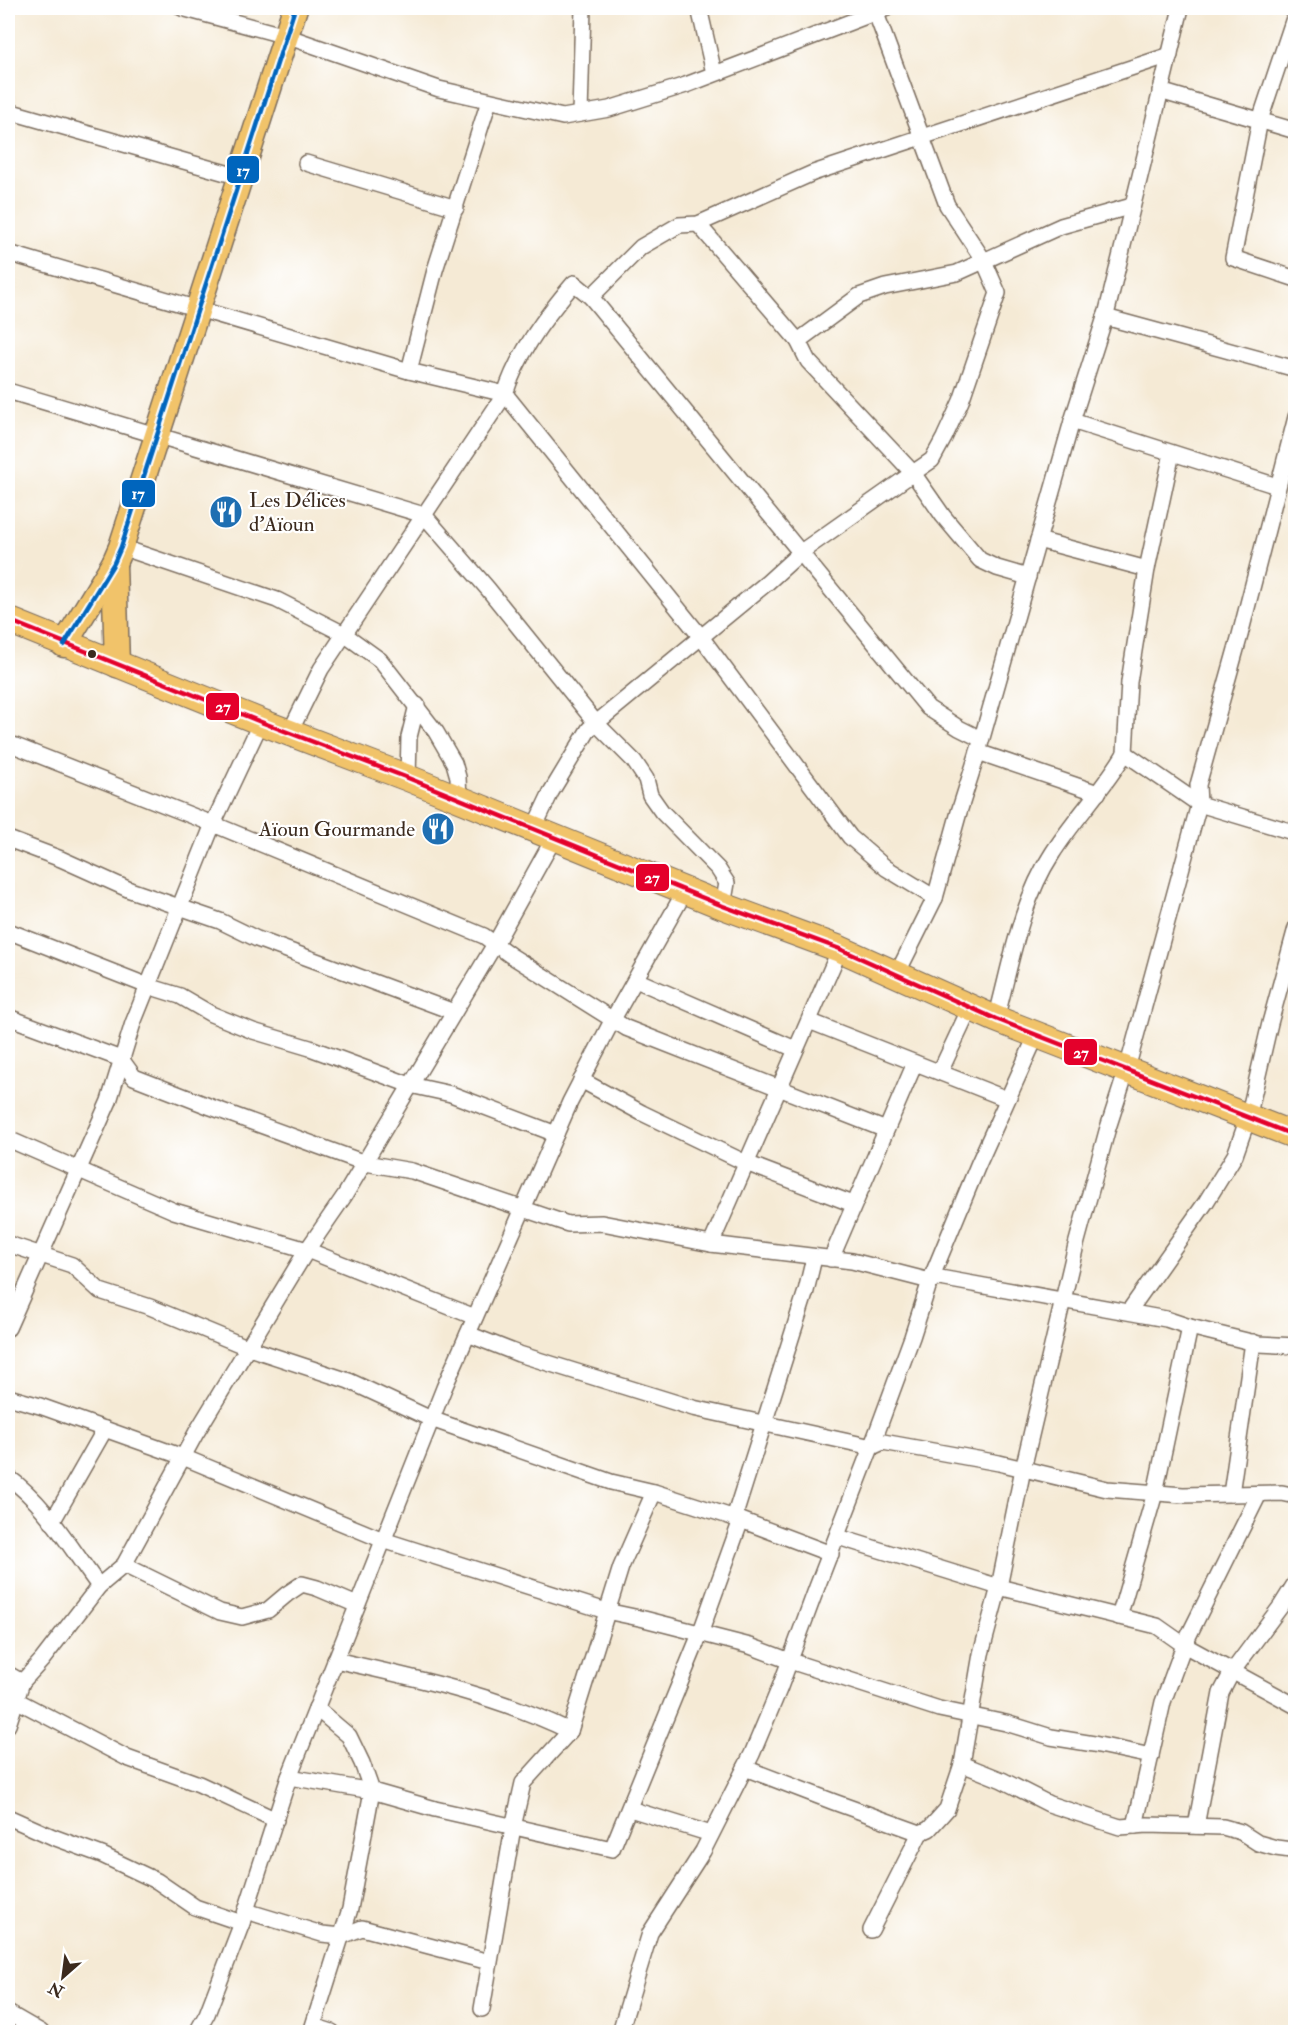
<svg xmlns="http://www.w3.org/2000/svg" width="1303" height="2040" font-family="'IM FELL Double Pica',serif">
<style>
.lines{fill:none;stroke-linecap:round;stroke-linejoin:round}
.minor-casing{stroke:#7c6d5e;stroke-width:18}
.primary-casing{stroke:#7c6d5e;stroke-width:27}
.trunk-casing{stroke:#7c6d5e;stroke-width:28}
.minor{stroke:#fff;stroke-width:15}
.primary{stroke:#f1c36a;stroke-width:24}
.trunk{stroke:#f1c36a;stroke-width:26}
.bus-1-casing{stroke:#fff;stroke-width:9}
.bus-2-casing{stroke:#fff;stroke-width:9}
.bus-1{stroke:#e4002b;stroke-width:4.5}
.bus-2{stroke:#0065bd;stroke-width:4.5}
.bus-dot{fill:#3b2a1e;stroke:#fff;stroke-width:2}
.labels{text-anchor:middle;stroke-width:4.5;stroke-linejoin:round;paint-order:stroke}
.poi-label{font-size:21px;fill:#3b2a1e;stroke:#fff;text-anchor:start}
.line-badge{stroke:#fff;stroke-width:2}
.badge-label{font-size:16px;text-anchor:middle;font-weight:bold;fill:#fff}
</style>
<rect width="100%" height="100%" fill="#fff"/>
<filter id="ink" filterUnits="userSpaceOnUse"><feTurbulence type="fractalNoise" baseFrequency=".0167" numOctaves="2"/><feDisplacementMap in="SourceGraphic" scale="12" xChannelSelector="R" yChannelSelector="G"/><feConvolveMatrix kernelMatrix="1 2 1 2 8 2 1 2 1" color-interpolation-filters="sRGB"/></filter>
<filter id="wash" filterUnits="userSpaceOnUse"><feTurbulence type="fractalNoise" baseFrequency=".008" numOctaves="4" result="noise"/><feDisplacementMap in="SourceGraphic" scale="24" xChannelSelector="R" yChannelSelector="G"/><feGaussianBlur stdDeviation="1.35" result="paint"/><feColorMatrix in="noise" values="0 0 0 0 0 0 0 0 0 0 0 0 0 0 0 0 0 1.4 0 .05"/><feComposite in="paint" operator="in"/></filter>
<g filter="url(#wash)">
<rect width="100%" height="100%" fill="#f5ead5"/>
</g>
<g filter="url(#ink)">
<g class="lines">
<g class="minor-casing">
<g id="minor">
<path d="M 182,8 L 286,36 L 439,89 L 563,117 L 609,109 L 686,85 L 887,8"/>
<path d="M 699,8 L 714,73"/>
<path d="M 1296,12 L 1260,120 L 1233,258 L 1296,279"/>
<path d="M 1160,91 L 1296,131"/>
<path d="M 8,111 L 240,177"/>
<path d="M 580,114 L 583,8"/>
<path d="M 306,163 L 456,208"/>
<path d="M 698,224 L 798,341 L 808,361 L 913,473 L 932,460 L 944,438 L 961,401 L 998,293 L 984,261 L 947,205 L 874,8"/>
<path d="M 8,253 L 409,371 L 505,394 L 701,637 L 850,837 L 886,868 L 935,898"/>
<path d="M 591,297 L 641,247 L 679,225 L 698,224 L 813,173 L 1170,55"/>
<path d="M 1105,317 L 1296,369"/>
<path d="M 798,341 L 859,296 L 885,287 L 957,273 L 1061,226 L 1132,206"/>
<path d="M 409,371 L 435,270 L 489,101"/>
<path d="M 8,391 L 424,515 L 488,589 L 596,723 L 634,761 L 646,779 L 650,795 L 662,812 L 718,869 L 727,883 L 723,906"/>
<path d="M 1072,421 L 1277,486"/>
<path d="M 1038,540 L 1147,569"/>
<path d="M 121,547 L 277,600 L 344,634 L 380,660 L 436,732 L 454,763 L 458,777 L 459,800"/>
<path d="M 290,732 L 321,669 L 505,394 C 517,355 548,313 574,283 L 591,297 L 928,708 L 959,728 L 981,739"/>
<path d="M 8,743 L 213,824 L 484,936 L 510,955 L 626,1028 L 886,1130"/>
<path d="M 978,752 L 1098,793"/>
<path d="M 1125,753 L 1129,682 L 1147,569 L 1172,453"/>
<path d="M 408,778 L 409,737 L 417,705"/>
<path d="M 533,830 L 551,792 L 589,729 L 768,582 L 801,552 L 913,473 L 943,516 L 980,560 L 997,568 L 1028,577"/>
<path d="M 8,839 L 61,859 L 130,890 L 220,921 L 257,939 L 454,1012"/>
<path d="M 8,931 L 148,986 L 180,996 L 211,1014 L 253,1031 L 310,1048 L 410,1085 L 451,1094 L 556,1134"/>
<path d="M 897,974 L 935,898 L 959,812 L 978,752 L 1072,421 L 1107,311 L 1181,8"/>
<path d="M 636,980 L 795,1049"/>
<path d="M 8,1017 L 121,1059 L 134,1077 L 211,1107 L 365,1163 L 412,1171 L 568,1224 L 602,1223 L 711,1244 L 852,1261 L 930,1281 L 940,1278 L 1166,1319 L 1190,1327 L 1259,1344 L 1296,1346"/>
<path d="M 996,1019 C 1011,964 1020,903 1052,854 C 1074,819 1104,789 1125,753 L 1199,804 L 1296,833"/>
<path d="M 809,1021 L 1007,1099"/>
<path d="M 940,1072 L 970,1008"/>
<path d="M 581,1080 L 642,1113 L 746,1163 L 853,1204"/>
<path d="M 8,1139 L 174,1211 L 307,1250 L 475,1317"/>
<path d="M 8,1244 L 72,1265 L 100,1291 L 150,1307 L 249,1348 L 349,1381 L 431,1419 L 611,1482 L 654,1492 L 741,1520 L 831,1554"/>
<path d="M 711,1244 L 840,949"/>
<path d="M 831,1259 L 915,1063"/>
<path d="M 1129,1311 L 1206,1202 L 1235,1155 L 1248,1118 L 1270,1023 L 1296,928"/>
<path d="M 8,1328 L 109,1101 L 133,1023 L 213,824 L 261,722"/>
<path d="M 468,1334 L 519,1354 L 693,1408 L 872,1447 L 883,1442 L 999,1463 L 1107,1489 L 1183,1495 L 1282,1493 L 1296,1496"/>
<path d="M 8,1397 L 40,1406 L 183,1457 L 383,1540 L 606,1611 L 644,1619 L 750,1646 L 790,1661 L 939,1709 L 1006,1723 L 1051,1737 L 1094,1744 L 1151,1756"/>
<path d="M 8,1477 C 46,1504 71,1549 99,1586"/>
<path d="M 1231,1494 L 1253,1342"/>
<path d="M 734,1518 L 806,1291 L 814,1258"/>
<path d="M 52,1522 L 105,1429"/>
<path d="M 838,1537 L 999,1587 L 1157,1626 L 1184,1645 L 1296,1706"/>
<path d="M 124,1565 L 220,1612 L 242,1617 L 268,1610 L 287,1594 L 302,1584 L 317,1588 L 357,1605"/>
<path d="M 1119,1617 L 1155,1493 L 1190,1327"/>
<path d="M 335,1660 C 415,1678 496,1695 570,1731"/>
<path d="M 8,1674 L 22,1682 L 8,1725"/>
<path d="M 22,1682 L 42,1660 L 99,1586 L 124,1565 L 196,1433 L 307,1250 L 345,1195 L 495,944 L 554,838"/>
<path d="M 16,1700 L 127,1758 L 199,1784 L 276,1820"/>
<path d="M 316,1708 L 349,1736 L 362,1763 L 372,1791 L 350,1909 L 313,2026 L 332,2032"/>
<path d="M 962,1764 L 1002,1780 L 1049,1804 L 1120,1827 L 1147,1825 L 1223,1827 L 1241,1832 L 1258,1843 L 1276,1848 L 1291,1850 L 1296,1848"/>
<path d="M 745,1768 L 834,1802 L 920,1833"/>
<path d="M 289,1777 L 372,1791 L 435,1809 L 612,1849 L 700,1634 L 741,1520"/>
<path d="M 630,1809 L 711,1834"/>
<path d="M 8,1817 L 53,1837 L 102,1855 L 157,1881 L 195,1907 L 242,1923"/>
<path d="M 1135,1826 L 1163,1702 L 1184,1645 L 1259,1494"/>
<path d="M 1196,1826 L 1221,1693 L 1232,1672 L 1281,1606 L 1296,1582"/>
<path d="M 246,1911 L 322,1934 L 342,1936 L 362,1928 L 489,1962"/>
<path d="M 871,1930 L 920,1833 L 929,1829 L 947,1809 L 962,1764 L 981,1654 L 999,1587 L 1023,1469 L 1076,1245 L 1107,1131 L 1127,1069 L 1199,804 L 1198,785 L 1240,635 L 1296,417"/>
<path d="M 482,2009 L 513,1827 L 523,1783 L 570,1731 L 621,1567 L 654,1492"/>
<path d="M 8,2013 L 41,2032"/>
<path d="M 197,2032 L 207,2014 L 242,1923 L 289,1777 L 444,1388 L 570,1102 L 613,1019 L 685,891"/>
<path d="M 620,2032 L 650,1933 L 703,1851 L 752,1754 L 780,1687 L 817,1587 L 877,1432 L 912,1337 L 930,1281 L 978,1165 L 1037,1034"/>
</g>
</g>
<g class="primary-casing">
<g id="primary">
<path d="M 114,563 L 117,665"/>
<path d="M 64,645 L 114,563 L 121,547 L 295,8"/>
</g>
</g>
<g class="trunk-casing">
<path id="trunk" d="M 8,620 L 261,722 L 408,778 L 723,906 L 840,949 L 996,1019 L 1296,1136"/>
</g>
<use href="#minor" class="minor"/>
<use href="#primary" class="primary"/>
<use href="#trunk" class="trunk"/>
<g class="bus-1-casing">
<path id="bus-1" d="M 8,620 L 261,722 L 408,778 L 723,906 L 840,949 L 996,1019 L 1296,1136"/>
</g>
<g class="bus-2-casing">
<path id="bus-2" d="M 64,645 L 114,563 L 121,547 L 295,8"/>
</g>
<use href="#bus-1" class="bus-1"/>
<use href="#bus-2" class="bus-2"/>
</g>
</g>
<defs>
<g id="restaurant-disc" transform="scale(1.725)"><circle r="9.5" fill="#1f6fb2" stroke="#fff"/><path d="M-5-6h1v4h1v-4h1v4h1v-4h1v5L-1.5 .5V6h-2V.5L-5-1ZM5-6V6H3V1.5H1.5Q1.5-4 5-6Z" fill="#fff"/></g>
</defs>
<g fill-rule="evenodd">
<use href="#restaurant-disc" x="226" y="512"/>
<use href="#restaurant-disc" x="438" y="829"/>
</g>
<circle class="bus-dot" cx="92" cy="654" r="5"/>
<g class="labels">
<g class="poi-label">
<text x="249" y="507">Les Délices<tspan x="249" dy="24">d'Aïoun</tspan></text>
<text x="415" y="836" text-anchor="end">Aïoun Gourmande</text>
</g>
</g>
<g class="line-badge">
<rect x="226" y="155" width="34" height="29" rx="6" fill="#0065bd"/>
<rect x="121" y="479" width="35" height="29" rx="6" fill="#0065bd"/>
<rect x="205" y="692" width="35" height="29" rx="6" fill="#e4002b"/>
<rect x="635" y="863" width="35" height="29" rx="6" fill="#e4002b"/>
<rect x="1063" y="1038" width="35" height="28" rx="6" fill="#e4002b"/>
</g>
<g class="badge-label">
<text x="243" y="176">17</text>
<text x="138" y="499">17</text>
<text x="223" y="712">27</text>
<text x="652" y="883">27</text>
<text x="1081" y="1058">27</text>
</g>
<rect width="1303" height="2040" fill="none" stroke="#fff" stroke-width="30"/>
<g transform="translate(63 1977) rotate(208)" stroke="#ffffff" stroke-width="4.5" paint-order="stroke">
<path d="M0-4.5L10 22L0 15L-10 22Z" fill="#3b2a1e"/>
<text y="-9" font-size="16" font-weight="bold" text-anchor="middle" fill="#3b2a1e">N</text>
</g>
</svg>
